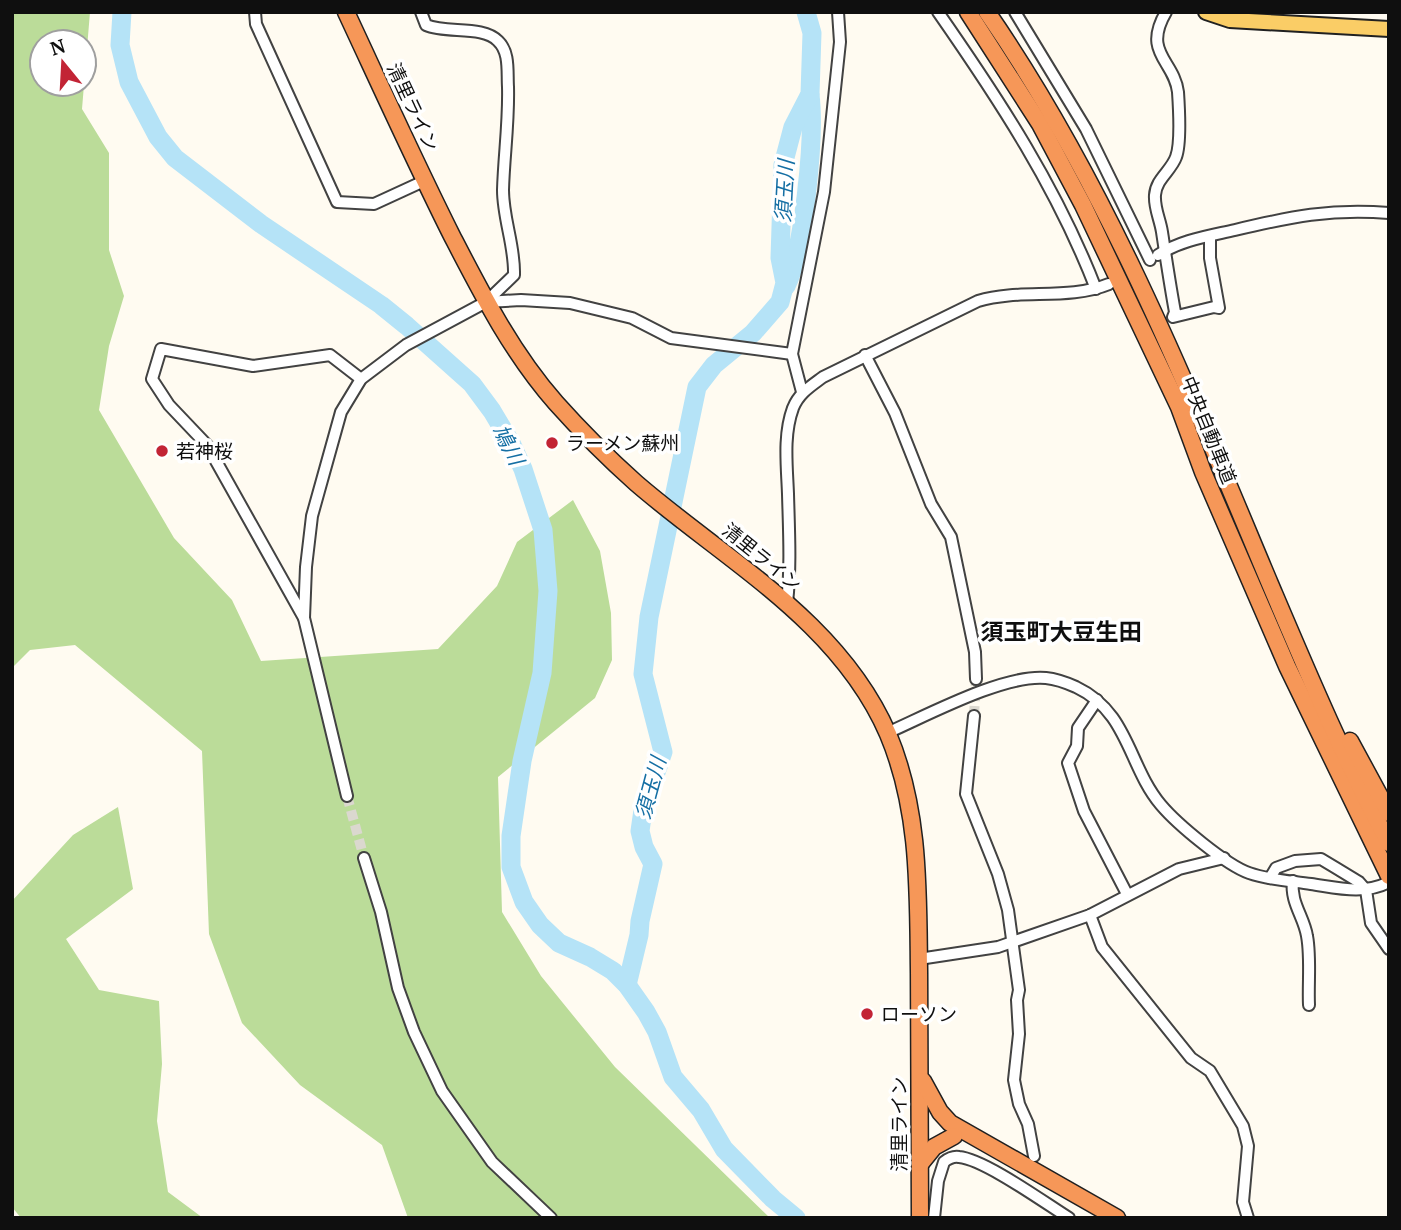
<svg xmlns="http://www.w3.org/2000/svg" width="1401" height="1230" font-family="'PT Serif','Noto Sans JP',serif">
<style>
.forest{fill:#bbdc99;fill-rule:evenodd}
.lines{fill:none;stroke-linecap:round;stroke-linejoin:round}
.river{stroke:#b5e3f7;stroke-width:19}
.minor-tunnel{stroke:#dbd8cf;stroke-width:10;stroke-dasharray:10 5;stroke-linecap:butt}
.minor-casing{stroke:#424242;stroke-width:14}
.major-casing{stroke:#202020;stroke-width:18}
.highway-casing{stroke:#202020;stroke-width:19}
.minor{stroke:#fff;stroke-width:10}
.major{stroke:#facd66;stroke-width:14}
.highway{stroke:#f69758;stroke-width:16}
.poi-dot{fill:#c22435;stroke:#fff;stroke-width:2.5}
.labels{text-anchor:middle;stroke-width:7;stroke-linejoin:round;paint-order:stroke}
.street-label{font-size:19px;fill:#0f0f0f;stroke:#fff}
.poi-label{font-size:19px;fill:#0f0f0f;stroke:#fff;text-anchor:start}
.water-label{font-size:21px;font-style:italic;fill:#156fa4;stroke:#fff}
.quarter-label{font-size:23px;font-weight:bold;fill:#0f0f0f;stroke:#fff}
</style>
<rect width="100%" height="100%" fill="#fffbf1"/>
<g class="forest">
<path d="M 12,12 L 90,12 L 82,109 L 109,153 L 109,250 L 124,296 L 109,346 L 99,410 L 174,538 L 232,600 L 261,661 L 438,649 L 497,586 L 517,542 L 573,500 L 600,551 L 611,613 L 612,660 L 595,698 L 498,777 L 502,912 L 541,976 L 615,1067 L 770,1218 L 408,1218 L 382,1145 L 300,1085 L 242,1023 L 209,934 L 202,751 L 75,645 L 30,650 L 12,668 ZM 42,42 L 84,42 L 84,84 L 42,84 Z"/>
<path d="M 118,807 L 133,889 L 66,939 L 99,990 L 159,1001 L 162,1064 L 157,1121 L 168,1192 L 203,1218 L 21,1218 L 12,1207 L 12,901 L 73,835 Z"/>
</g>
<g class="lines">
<g class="river">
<path d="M 122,12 L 120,45 L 129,82 L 158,137 L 175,158 L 261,224 L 381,305 L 407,326 L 472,384 L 492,411 L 511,443 L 523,469 L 543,530 L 548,591 L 542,673 L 522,761 L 511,836 L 511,867 L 524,902 L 540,925 L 559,943 L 590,957 L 613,971 L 627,985 L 646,1012 L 657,1032 L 673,1077 L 701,1110 L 724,1149 L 773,1199 L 796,1218"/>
<path d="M 786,286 C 804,250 815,136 810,95"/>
<path d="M 627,985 L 639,935 L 640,921 L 653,864 L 644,847 L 640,831 L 643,810 L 663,752 L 643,674 L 649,617 L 697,387 L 714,365 L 753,333 L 780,302 L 785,283 L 780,258 L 783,165 L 793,127 L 810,94 L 812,33 L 806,12"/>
</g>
<g class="minor-tunnel">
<path d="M 974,716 L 976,679"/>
<path d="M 347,796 L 364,858"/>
</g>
<g class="minor-casing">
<g id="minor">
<path d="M 255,12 L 256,24 L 337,202 L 374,204 L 424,181"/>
<path d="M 938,12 C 1000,101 1057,188 1096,289"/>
<path d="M 1015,12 L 1086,129 L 1150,260"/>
<path d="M 1166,12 C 1142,53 1174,60 1178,92 C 1179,107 1181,144 1176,157 C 1171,171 1156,179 1155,195 C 1154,208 1160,219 1162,232 C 1166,258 1170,285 1175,312 L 1173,317 L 1214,307 L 1219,308 L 1210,258 L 1210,236"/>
<path d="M 1158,255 C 1181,240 1209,236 1235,230 C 1290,217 1331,208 1389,213"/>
<path d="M 486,302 L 521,300 L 570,303 L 632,318 L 671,338 L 792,354"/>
<path d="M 865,355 L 895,413 L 931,504 L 951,537 L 975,652 L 976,679"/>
<path d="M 802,392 L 792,354 L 824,192 L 840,42 L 838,12"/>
<path d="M 787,603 C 791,567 789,531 788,494 C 787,466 783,435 793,408 C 799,393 811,386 823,377 L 978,301 C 1021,288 1067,301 1109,284"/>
<path d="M 304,618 L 306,567 L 312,516 L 341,412 L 361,379 L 406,345 L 486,302 L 514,275 C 515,246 503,219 503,190 C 504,155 509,122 508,87 C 507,72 510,52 498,41 C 483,25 446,34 426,25 L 421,12"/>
<path d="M 1097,700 L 1078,728 L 1077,746 L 1068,763 L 1084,811 L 1127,894"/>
<path d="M 974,716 L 966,794 L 998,874 L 1008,910 L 1019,990 L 1017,1000 L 1019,1034 L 1014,1080 L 1019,1104 L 1028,1124 L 1034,1156"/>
<path d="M 887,733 C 928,715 1004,674 1046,678 C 1057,679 1067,683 1076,687 C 1129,712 1128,766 1161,805 C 1177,824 1226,865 1249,873 C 1269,880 1291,881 1311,884 C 1338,888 1364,895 1389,882"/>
<path d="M 347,796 L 304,618 L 207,445 L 169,405 L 152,379 L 161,349 L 253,366 L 330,355 L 361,379"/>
<path d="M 364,858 L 381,912 L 398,988 L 414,1032 L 442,1091 L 492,1162 L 551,1218"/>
<path d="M 1270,878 L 1276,868 L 1295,861 L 1321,859 L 1336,868 L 1359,882 L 1366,890 L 1371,923 L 1389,949"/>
<path d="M 1293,881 C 1290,902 1304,917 1307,936 C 1311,957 1308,983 1309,1005"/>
<path d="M 1090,915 L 1102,947 L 1191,1058 L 1210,1071 L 1243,1126 L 1248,1146 L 1243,1202 L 1248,1218"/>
<path d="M 919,959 L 998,947 L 1090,915 L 1179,869 L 1224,858"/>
<path d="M 934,1218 L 938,1181 L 944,1162 C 949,1158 953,1156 959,1157 C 984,1159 1045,1203 1069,1218"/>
</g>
</g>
<g class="major-casing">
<path id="major" d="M 1206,12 L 1230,20 L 1389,29"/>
</g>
<g class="highway-casing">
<g id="highway">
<path d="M 346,12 C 381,87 415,162 452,236 C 482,294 512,353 556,403 C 581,431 608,458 636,483 C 725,560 839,621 888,734 C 920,810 918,890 919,971 C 920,1053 920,1135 920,1218"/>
<path d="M 968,12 L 1040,124 L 1083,205 L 1179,407 L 1203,472 L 1287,666 L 1389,876"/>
<path d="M 987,12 C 1108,187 1188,389 1270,584 C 1307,671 1344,759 1389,843"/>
<path d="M 1350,741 L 1389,813"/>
<path d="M 923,1081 L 940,1112 L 950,1123 L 1117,1218"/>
<path d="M 921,1163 L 934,1147 L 954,1136"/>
</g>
</g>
<use href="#minor" class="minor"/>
<use href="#major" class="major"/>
<use href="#highway" class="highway"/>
</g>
<g class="poi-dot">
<circle cx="552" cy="443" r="7"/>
<circle cx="162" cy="451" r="7"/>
<circle cx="867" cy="1014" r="7"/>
</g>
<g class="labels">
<g class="street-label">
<text transform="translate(413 107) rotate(65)" y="7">清里ライン</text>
<text transform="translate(1209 430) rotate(68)" y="7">中央自動車道</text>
<text transform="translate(762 557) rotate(39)" y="7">清里ライン</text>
<text transform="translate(899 1124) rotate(-90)" y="7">清里ライン</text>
</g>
<g class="poi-label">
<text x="566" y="450">ラーメン蘇州</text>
<text x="176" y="458">若神桜</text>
<text x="881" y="1021">ローソン</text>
</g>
<g class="water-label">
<text transform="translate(785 191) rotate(-87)" y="7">須玉川</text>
<text transform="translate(508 445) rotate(63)" y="7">鳩川</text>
<text transform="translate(651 788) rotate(-75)" y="7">須玉川</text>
</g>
<g class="quarter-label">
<text x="1061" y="640">須玉町大豆生田</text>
</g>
</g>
<rect width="1401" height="1230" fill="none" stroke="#0f0f0f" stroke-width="28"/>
<g transform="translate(63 63) rotate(342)"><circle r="33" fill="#ffffff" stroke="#9f9f9f" stroke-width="2"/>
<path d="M0-5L12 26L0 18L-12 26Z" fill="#c22435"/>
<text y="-10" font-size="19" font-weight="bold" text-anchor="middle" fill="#0f0f0f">N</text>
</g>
</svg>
